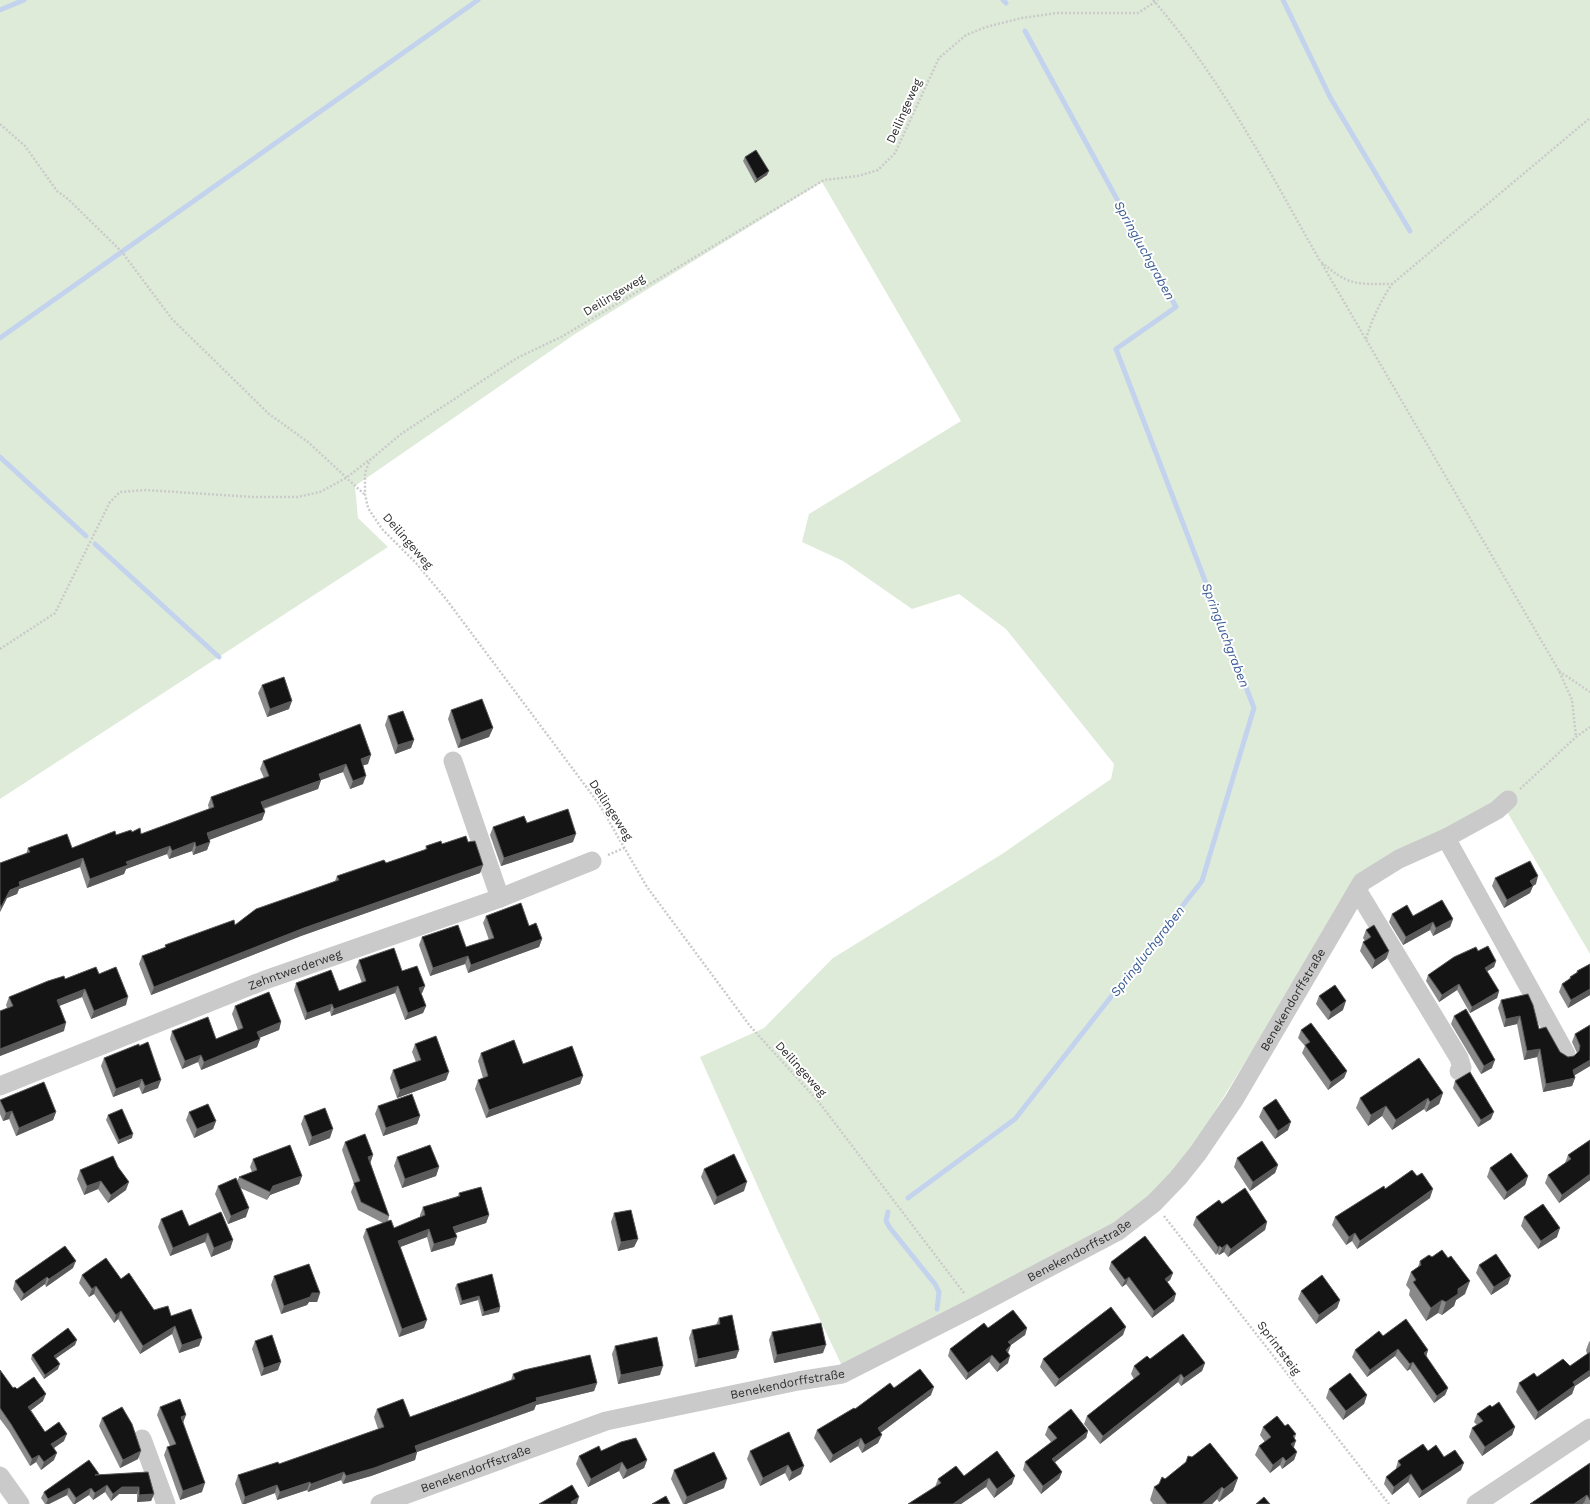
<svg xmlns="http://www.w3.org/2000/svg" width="1590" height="1504" font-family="'Work Sans',sans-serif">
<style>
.green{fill:#dfebd9}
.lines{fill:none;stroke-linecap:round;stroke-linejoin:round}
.stream{stroke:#c4d3ed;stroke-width:5}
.path{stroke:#cacaca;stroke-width:2.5;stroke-dasharray:2 2;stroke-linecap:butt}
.minor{stroke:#cacaca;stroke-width:19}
.wall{fill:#8a8a8a}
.shaded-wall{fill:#5a5a5a}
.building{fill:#141414;stroke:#5a5a5a}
.labels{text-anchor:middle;stroke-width:4;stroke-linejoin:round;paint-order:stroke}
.street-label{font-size:12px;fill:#2d2d2d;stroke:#fff}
.water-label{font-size:13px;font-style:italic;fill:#375a92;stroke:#fff}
</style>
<rect width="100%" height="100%" fill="#fff"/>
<path class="green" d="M 0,0 L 1590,0 L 1590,954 L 1499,798 L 1457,826 L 1393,855 L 1286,996 L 1192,1148 L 1153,1196 L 1113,1225 L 842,1366 L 776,1227 L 700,1057 L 764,1028 L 833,958 L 1002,854 L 1111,779 L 1114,764 L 1006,629 L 959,594 L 912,609 L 843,561 L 802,542 L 809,514 L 961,421 L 822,182 L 575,334 L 355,486 L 358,518 L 388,547 L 0,799 Z"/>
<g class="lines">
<g class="stream">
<path d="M 1003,0 L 1006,3"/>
<path d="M 1283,0 L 1330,97 L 1410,231"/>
<path d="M 0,10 L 24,0"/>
<path d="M 0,338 L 478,0"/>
<path d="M 0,457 L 86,536"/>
<path d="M 95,544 L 219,657"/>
<path d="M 908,1198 L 1015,1119 L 1202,881 L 1254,708 L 1116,349 L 1176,307 L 1025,31"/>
<path d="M 888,1212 L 886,1221 L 890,1228 L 935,1284 L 939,1292 L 937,1309"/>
</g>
<g class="path">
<path d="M 1153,0 C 1221,78 1269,171 1320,261 C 1349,286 1355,284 1392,284 L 1590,118"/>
<path d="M 0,124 L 25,146 L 57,191 L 68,199 L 122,252 L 172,319 L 269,414 L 308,442 L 364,494"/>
<path d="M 1322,264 L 1559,671 L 1572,700 L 1576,737"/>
<path d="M 1366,339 C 1372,319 1380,302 1392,284"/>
<path d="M 0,649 L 55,613 L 110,502 L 120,492 L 146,490 L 252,497 L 297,497 L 320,492 L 346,478 L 369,460"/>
<path d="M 1559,671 L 1590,692"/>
<path d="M 1520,789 L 1576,737 L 1590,727"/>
<path d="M 608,855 L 624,848"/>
<path d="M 1164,1216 L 1389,1504"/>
<path d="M 964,1293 L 818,1101 L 750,1026 L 647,887 L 599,804 L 446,599 L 416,563 L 382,529 L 368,508 L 365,494 L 365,473 L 370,460 L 401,434 L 517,358 L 563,336 L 824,180 L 858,176 L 878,170 L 895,153 L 939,58 L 966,35 L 986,27 L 1022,18 L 1057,13 L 1138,13 L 1158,0"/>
</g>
<g class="minor">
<path d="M 453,761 L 500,898"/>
<path d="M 1446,838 L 1566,1054"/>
<path d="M 1357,890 L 1459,1058 L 1462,1068 L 1459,1071"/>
<path id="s1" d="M 0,1086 L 265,980 L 500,898 L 592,861"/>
<path d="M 142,1439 L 166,1504"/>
<path d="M 0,1476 L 20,1504"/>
<path id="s2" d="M 380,1504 L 606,1421 L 798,1381 L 842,1374 L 974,1307 L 1118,1231 L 1154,1203 L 1178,1178 L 1198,1153 L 1234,1100 L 1362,882 L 1399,859 L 1446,838 L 1497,810 L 1508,800"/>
<path d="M 1476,1504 L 1590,1428"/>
</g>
</g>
<g class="wall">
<path d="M 745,157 L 767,175 L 755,183 L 743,161 Z"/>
<path d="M 262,685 L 289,709 L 267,717 L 258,693 Z"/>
<path d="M 451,710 L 493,728 L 489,737 L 458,748 L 448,719 Z"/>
<path d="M 388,716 L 414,740 L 411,748 L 395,754 L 385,725 Z"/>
<path d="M 263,761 L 368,764 L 363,765 L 363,784 L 350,789 L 343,772 L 321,780 L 318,789 L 264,809 L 265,812 L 262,820 L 209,840 L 210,842 L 207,850 L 193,855 L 192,851 L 169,859 L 167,854 L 126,869 L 124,874 L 87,888 L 80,867 L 19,889 L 17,894 L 7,898 L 0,912 L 0,863 L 26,854 L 28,848 L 72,848 L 132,832 L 141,834 L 209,809 L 208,805 L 211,797 L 264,778 L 260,769 Z"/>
<path d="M 527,823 L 573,842 L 501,866 L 490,835 L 493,827 Z"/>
<path d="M 468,842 L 483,865 L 480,873 L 301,936 L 151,995 L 139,964 L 142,956 L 165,948 L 165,945 L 235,925 L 335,881 L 337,876 L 386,863 L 425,850 L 426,846 L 442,844 Z"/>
<path d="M 1495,878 L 1536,884 L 1533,886 L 1530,893 L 1504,908 L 1492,886 Z"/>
<path d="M 1392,914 L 1413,916 L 1453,919 L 1450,927 L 1433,936 L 1430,930 L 1403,945 L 1389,922 Z"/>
<path d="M 486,916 L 529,926 L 542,939 L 539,947 L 468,973 L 465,964 L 430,976 L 419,945 L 422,937 L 466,947 L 489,940 L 483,923 Z"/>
<path d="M 1366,930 L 1389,951 L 1386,959 L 1372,969 L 1360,951 L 1363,942 L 1365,941 L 1363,938 Z"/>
<path d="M 1478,951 L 1496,961 L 1494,967 L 1487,971 L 1499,991 L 1497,998 L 1470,1013 L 1457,990 L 1439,1002 L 1426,981 L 1428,975 Z"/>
<path d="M 359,960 L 402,971 L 425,986 L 422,993 L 421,993 L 426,1006 L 423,1013 L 405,1020 L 395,993 L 331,1016 L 330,1011 L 305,1020 L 294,990 L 296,983 L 339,991 L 362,983 L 356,967 Z"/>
<path d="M 1590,964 L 1590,995 L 1568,1008 L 1559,992 L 1562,984 L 1569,979 L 1570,977 L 1576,973 L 1577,971 Z"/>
<path d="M 99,974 L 126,1005 L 91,1019 L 82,997 L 59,1006 L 64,1031 L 0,1056 L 0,1011 L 7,1008 L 6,1005 L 9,997 L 65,979 Z"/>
<path d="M 1319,996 L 1343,1010 L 1328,1020 L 1316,1004 Z"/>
<path d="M 1501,1000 L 1539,1029 L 1560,1052 L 1568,1057 L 1574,1056 L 1577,1053 L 1572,1042 L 1575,1034 L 1590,1025 L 1590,1066 L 1575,1075 L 1575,1078 L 1572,1086 L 1543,1092 L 1537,1057 L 1524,1060 L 1517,1024 L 1504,1027 L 1498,1008 Z"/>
<path d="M 235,1006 L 281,1022 L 279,1030 L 259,1038 L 260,1039 L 257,1047 L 201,1070 L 198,1062 L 182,1069 L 170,1039 L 172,1031 L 216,1039 L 238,1030 L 232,1014 Z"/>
<path d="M 1454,1016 L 1492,1068 L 1481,1074 L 1451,1024 Z"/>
<path d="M 1301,1030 L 1347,1071 L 1344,1078 L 1328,1090 L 1302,1053 L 1305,1046 L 1298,1038 Z"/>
<path d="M 415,1044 L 446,1080 L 397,1098 L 390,1078 L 393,1070 L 416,1062 L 412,1052 Z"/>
<path d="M 481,1053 L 523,1064 L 583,1076 L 580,1084 L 486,1118 L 475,1089 L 478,1080 L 483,1078 L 478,1061 Z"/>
<path d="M 104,1058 L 158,1088 L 142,1094 L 139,1087 L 113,1097 L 101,1066 Z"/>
<path d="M 1455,1081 L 1491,1119 L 1478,1127 L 1453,1088 Z"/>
<path d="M 1443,1093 L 1439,1104 L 1426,1112 L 1424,1109 L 1392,1130 L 1382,1116 L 1368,1126 L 1356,1108 L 1360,1098 Z"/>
<path d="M 0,1100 L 56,1112 L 53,1120 L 16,1136 L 9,1119 L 3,1121 L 0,1114 Z"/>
<path d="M 378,1106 L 420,1116 L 417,1124 L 383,1136 L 375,1114 Z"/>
<path d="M 1263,1108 L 1288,1130 L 1275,1139 L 1259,1117 Z"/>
<path d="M 189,1112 L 216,1121 L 213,1129 L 194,1138 L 186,1120 Z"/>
<path d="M 108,1115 L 132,1138 L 118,1144 L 106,1120 Z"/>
<path d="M 304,1116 L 330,1138 L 309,1146 L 301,1124 Z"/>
<path d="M 1590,1140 L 1590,1180 L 1559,1203 L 1545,1183 L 1548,1175 L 1565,1163 L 1568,1155 Z"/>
<path d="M 345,1142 L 373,1155 L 370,1162 L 389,1216 L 388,1221 L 394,1228 L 420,1217 L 420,1215 L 423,1207 L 458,1196 L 459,1193 L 489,1215 L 486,1223 L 455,1233 L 457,1237 L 454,1245 L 431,1252 L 427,1237 L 400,1247 L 424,1328 L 399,1337 L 363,1237 L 366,1229 L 383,1223 L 358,1210 L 351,1192 L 354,1184 L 342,1150 Z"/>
<path d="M 397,1157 L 439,1167 L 436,1176 L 402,1188 L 394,1166 Z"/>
<path d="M 1237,1158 L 1278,1165 L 1275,1173 L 1250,1191 L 1234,1167 Z"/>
<path d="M 253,1159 L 302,1176 L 299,1184 L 270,1195 L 267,1200 L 240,1188 L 246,1217 L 228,1224 L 215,1194 L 218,1186 L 237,1181 L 239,1177 L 252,1172 L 250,1167 Z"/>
<path d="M 1490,1168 L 1528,1176 L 1525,1185 L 1504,1200 L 1487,1177 Z"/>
<path d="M 704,1169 L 744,1191 L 714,1205 L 701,1177 Z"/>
<path d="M 80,1170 L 126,1190 L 108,1203 L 98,1189 L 84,1195 L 77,1179 Z"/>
<path d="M 1385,1189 L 1430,1198 L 1357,1249 L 1352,1241 L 1346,1245 L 1332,1225 L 1335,1217 Z"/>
<path d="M 1222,1204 L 1267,1222 L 1265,1230 L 1228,1257 L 1224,1252 L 1219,1255 L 1217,1253 L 1216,1255 L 1193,1225 L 1196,1217 Z"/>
<path d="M 614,1213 L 638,1239 L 634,1247 L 618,1251 L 611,1222 Z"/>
<path d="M 1524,1217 L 1557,1237 L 1538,1249 L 1521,1226 Z"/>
<path d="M 161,1219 L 189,1226 L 233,1240 L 230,1249 L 211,1257 L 205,1242 L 170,1256 L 158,1227 Z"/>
<path d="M 1420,1261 L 1465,1294 L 1456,1300 L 1454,1306 L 1442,1315 L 1438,1313 L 1426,1321 L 1409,1295 L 1410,1290 L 1406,1285 L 1411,1272 L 1418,1267 Z"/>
<path d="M 1111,1262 L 1173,1273 L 1170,1280 L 1167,1282 L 1174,1301 L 1152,1318 L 1126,1284 L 1122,1287 L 1109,1269 Z"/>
<path d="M 1479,1265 L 1508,1284 L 1491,1295 L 1476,1273 Z"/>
<path d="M 73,1268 L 46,1287 L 45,1284 L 21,1301 L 13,1289 L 15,1281 Z"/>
<path d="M 82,1275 L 121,1279 L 154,1310 L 171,1316 L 202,1338 L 199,1346 L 179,1353 L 172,1334 L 140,1354 L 118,1319 L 114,1323 L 94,1294 L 89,1297 L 79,1283 Z"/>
<path d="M 274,1276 L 320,1293 L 317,1302 L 309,1302 L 307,1305 L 281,1314 L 271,1285 Z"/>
<path d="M 457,1284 L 500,1307 L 499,1312 L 482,1316 L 478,1300 L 460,1305 L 455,1288 Z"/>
<path d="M 1301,1291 L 1340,1300 L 1337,1308 L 1316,1324 L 1298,1299 Z"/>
<path d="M 719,1318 L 739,1350 L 736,1358 L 695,1367 L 689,1338 L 692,1330 L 716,1325 Z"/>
<path d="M 988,1328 L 1027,1328 L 1025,1335 L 1011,1345 L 1008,1353 L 1008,1363 L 997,1372 L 989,1362 L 966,1380 L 948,1356 L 950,1349 Z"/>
<path d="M 772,1332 L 823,1353 L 774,1363 L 769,1340 Z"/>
<path d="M 1123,1335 L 1055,1387 L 1040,1367 L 1043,1359 Z"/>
<path d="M 1383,1336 L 1428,1350 L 1426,1357 L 1448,1388 L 1445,1395 L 1434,1403 L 1410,1369 L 1407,1371 L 1395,1356 L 1367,1377 L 1352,1357 L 1355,1350 Z"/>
<path d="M 255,1341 L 278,1370 L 261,1376 L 252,1349 Z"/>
<path d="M 1590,1341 L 1590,1376 L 1575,1386 L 1572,1394 L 1535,1420 L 1516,1392 L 1519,1383 L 1570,1366 L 1587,1354 L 1586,1350 L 1589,1342 Z"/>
<path d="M 75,1345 L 55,1359 L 58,1369 L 44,1379 L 31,1359 L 32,1355 Z"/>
<path d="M 615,1346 L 660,1375 L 618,1384 L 612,1354 Z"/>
<path d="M 1150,1359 L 1205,1363 L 1202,1371 L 1181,1386 L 1178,1382 L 1100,1444 L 1084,1424 L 1087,1416 L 1134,1379 L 1131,1374 L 1134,1366 Z"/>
<path d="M 0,1370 L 13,1388 L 17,1389 L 43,1401 L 31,1410 L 45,1432 L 64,1441 L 54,1448 L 54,1460 L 41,1470 L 36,1462 L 30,1466 L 9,1431 L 0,1419 Z"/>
<path d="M 513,1374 L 597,1383 L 594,1391 L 536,1405 L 534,1410 L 417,1452 L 415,1460 L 371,1476 L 343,1484 L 341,1480 L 308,1492 L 307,1490 L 277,1500 L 275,1493 L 245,1504 L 242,1504 L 235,1484 L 238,1475 L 279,1464 L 378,1429 L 374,1417 L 377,1409 L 410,1417 L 511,1380 Z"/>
<path d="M 894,1388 L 931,1395 L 880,1433 L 878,1443 L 862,1453 L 858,1446 L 830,1463 L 814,1438 L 817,1430 Z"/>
<path d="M 1329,1389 L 1367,1395 L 1364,1404 L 1343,1420 L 1326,1398 Z"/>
<path d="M 160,1407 L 183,1423 L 202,1492 L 180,1500 L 164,1455 L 167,1447 L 170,1446 L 157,1415 Z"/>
<path d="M 1492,1407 L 1515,1427 L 1512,1435 L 1482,1456 L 1469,1437 L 1472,1428 L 1477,1425 L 1474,1422 L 1477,1414 Z"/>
<path d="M 102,1418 L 138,1459 L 120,1468 L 99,1426 Z"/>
<path d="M 1285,1426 L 1296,1434 L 1295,1438 L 1294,1448 L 1297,1452 L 1294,1460 L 1282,1469 L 1280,1465 L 1270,1473 L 1255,1455 L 1259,1446 L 1265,1442 L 1260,1435 L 1263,1427 Z"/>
<path d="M 1048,1427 L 1088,1431 L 1086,1438 L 1055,1462 L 1062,1472 L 1059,1479 L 1041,1494 L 1023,1470 L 1025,1462 L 1051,1442 L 1045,1435 Z"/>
<path d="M 789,1432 L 801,1474 L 789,1481 L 785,1473 L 760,1486 L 747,1459 L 750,1451 Z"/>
<path d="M 601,1451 L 647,1460 L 644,1468 L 623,1479 L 619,1471 L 588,1487 L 576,1464 L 579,1456 Z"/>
<path d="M 997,1451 L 1012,1484 L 994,1498 L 986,1487 L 961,1504 L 908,1504 L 935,1487 L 938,1479 L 964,1476 Z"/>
<path d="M 1428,1451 L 1444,1457 L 1461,1470 L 1419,1498 L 1408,1482 L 1392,1495 L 1384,1484 L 1386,1477 L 1396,1469 L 1396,1468 L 1398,1461 Z"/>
<path d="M 1590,1463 L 1590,1504 L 1584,1504 L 1584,1503 L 1583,1504 L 1530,1504 Z"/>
<path d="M 674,1470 L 724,1488 L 686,1504 L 683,1504 L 671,1479 Z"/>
<path d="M 148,1472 L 154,1494 L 151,1501 L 137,1502 L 137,1494 L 119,1494 L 111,1501 L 105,1492 L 93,1500 L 89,1495 L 75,1504 L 73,1504 L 67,1495 L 49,1504 L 45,1504 L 41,1498 L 44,1492 L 99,1474 L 98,1475 Z"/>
<path d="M 1238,1478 L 1233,1491 L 1219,1502 L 1217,1499 L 1212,1504 L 1153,1504 L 1150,1500 L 1154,1487 L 1165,1479 Z"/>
</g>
<g class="shaded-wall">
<path d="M 769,171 L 767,175 L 755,183 L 757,179 Z"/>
<path d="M 292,701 L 289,709 L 267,717 L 270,709 Z"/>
<path d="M 493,728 L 489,737 L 458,748 L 461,740 Z"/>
<path d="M 414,740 L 411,748 L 395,754 L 398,745 Z"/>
<path d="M 371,755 L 368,764 L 358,767 L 361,759 Z"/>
<path d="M 346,764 L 343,772 L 316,782 L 319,774 Z"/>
<path d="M 366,776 L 363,784 L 350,789 L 353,781 Z"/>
<path d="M 321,780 L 318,789 L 258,810 L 261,802 Z"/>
<path d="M 265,812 L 262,820 L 204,842 L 207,833 Z"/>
<path d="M 576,834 L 573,842 L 501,866 L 504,858 Z"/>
<path d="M 195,842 L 192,851 L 169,859 L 172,851 Z"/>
<path d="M 210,842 L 207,850 L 193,855 L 196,847 Z"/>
<path d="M 170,846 L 167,854 L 126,869 L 124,874 L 87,888 L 90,879 L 126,862 Z"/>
<path d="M 83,858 L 80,867 L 19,889 L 17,894 L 7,898 L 0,912 L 1,907 L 10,890 L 19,882 Z"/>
<path d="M 483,865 L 480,873 L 301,936 L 151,995 L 154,987 L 304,928 Z"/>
<path d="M 1538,876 L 1536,884 L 1528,889 L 1530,881 Z"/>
<path d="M 1533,886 L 1530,893 L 1504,908 L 1507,900 Z"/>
<path d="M 1453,919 L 1450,927 L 1433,936 L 1436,928 Z"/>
<path d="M 1433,922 L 1430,930 L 1403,945 L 1406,937 Z"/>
<path d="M 542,939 L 539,947 L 468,973 L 471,965 Z"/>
<path d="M 1389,951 L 1386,959 L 1372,969 L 1375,960 Z"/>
<path d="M 468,956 L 465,964 L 430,976 L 433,968 Z"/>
<path d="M 1496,961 L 1494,967 L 1483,974 L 1485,968 Z"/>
<path d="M 1459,984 L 1457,990 L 1439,1002 L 1442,995 Z"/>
<path d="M 398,986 L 395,993 L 331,1016 L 334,1009 Z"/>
<path d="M 425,986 L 422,993 L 416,995 L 419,988 Z"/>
<path d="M 85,989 L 82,997 L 54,1008 L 57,1000 Z"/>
<path d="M 1590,989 L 1590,995 L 1568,1008 L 1571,1000 Z"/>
<path d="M 1499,991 L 1497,998 L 1470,1013 L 1472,1007 Z"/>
<path d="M 128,997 L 126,1005 L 91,1019 L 94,1011 Z"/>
<path d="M 1346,1001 L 1343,1010 L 1328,1020 L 1331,1012 Z"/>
<path d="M 332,1004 L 330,1011 L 305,1020 L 307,1013 Z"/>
<path d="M 426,1006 L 423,1013 L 405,1020 L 408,1013 Z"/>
<path d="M 1520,1016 L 1517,1024 L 1504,1027 L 1506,1019 Z"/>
<path d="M 281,1022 L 279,1030 L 254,1040 L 257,1032 Z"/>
<path d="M 66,1023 L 64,1031 L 0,1056 L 0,1049 Z"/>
<path d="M 260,1039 L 257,1047 L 201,1070 L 204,1062 Z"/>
<path d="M 1540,1049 L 1537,1057 L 1524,1060 L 1527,1051 Z"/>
<path d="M 201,1055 L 198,1062 L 182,1069 L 185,1061 Z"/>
<path d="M 1495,1060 L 1492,1068 L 1481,1074 L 1484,1066 Z"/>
<path d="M 1590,1060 L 1590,1066 L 1570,1078 L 1573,1070 Z"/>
<path d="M 1347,1071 L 1344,1078 L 1328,1090 L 1331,1082 Z"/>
<path d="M 449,1072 L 446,1080 L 397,1098 L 400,1090 Z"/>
<path d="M 583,1076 L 580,1084 L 486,1118 L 489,1110 Z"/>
<path d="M 1575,1078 L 1572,1086 L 1543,1092 L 1546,1084 Z"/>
<path d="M 142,1079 L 139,1087 L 113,1097 L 116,1089 Z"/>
<path d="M 161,1080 L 158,1088 L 142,1094 L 145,1086 Z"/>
<path d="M 1443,1093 L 1439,1104 L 1426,1112 L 1430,1102 Z"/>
<path d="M 1428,1098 L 1424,1109 L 1392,1130 L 1396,1120 Z"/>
<path d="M 1386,1106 L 1382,1116 L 1368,1126 L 1371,1115 Z"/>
<path d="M 12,1111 L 9,1119 L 3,1121 L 6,1113 Z"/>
<path d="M 56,1112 L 53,1120 L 16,1136 L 19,1128 Z"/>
<path d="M 1494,1112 L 1491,1119 L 1478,1127 L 1481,1120 Z"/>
<path d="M 420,1116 L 417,1124 L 383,1136 L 386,1128 Z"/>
<path d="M 216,1121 L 213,1129 L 194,1138 L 197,1129 Z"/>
<path d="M 1291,1122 L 1288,1130 L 1275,1139 L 1278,1131 Z"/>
<path d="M 333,1129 L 330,1138 L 309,1146 L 312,1137 Z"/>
<path d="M 133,1134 L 132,1138 L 118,1144 L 119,1140 Z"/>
<path d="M 373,1155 L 370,1164 L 368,1157 Z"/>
<path d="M 1278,1165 L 1275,1173 L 1250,1191 L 1253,1182 Z"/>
<path d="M 439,1167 L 436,1176 L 402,1188 L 405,1179 Z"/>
<path d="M 1590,1174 L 1590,1180 L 1559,1203 L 1562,1195 Z"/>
<path d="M 302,1176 L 299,1184 L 270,1195 L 267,1200 L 273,1186 Z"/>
<path d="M 1528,1176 L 1525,1185 L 1504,1200 L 1507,1192 Z"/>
<path d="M 101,1181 L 98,1189 L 84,1195 L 87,1186 Z"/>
<path d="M 129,1182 L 126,1190 L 108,1203 L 111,1195 Z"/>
<path d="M 747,1182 L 744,1191 L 714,1205 L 717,1197 Z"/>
<path d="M 1433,1189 L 1430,1198 L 1357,1249 L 1360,1241 Z"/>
<path d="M 249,1208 L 246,1217 L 228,1224 L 231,1216 Z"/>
<path d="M 489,1215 L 486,1223 L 450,1235 L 453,1227 Z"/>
<path d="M 1267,1222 L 1265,1230 L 1228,1257 L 1231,1249 Z"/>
<path d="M 1560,1228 L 1557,1237 L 1538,1249 L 1541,1241 Z"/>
<path d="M 429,1229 L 427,1237 L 395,1249 L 398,1241 Z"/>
<path d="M 208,1233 L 205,1242 L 170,1256 L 173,1248 Z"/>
<path d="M 1355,1233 L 1352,1241 L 1346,1245 L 1349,1237 Z"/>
<path d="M 457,1237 L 454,1245 L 431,1252 L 434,1244 Z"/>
<path d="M 638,1239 L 634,1247 L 618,1251 L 621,1242 Z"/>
<path d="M 233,1240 L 230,1249 L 211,1257 L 214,1248 Z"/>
<path d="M 1227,1244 L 1224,1252 L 1219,1255 L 1222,1248 Z"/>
<path d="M 1220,1246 L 1217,1253 L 1216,1255 L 1218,1247 Z"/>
<path d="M 76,1261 L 73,1268 L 46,1287 L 49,1279 Z"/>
<path d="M 1173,1273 L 1170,1280 L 1162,1286 L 1165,1279 Z"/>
<path d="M 1511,1276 L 1508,1284 L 1491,1295 L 1494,1287 Z"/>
<path d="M 47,1277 L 45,1284 L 21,1301 L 24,1294 Z"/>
<path d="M 1129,1277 L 1126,1284 L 1122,1287 L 1125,1280 Z"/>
<path d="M 1470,1281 L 1465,1294 L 1456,1300 L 1454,1306 L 1442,1315 L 1446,1302 L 1458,1289 Z"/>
<path d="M 96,1286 L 94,1294 L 89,1297 L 92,1289 Z"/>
<path d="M 312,1293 L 320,1293 L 317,1302 L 309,1302 L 307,1305 L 281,1314 L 284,1306 Z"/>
<path d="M 1176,1294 L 1174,1301 L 1152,1318 L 1154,1311 Z"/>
<path d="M 479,1296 L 478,1300 L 460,1305 L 462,1301 Z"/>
<path d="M 1340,1300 L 1337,1308 L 1316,1324 L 1319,1315 Z"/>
<path d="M 1442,1300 L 1438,1313 L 1426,1321 L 1431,1308 Z"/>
<path d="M 500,1307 L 499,1312 L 482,1316 L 484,1312 Z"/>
<path d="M 121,1311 L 118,1319 L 114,1323 L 116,1315 Z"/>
<path d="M 427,1320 L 424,1328 L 399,1337 L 402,1329 Z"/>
<path d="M 175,1326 L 172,1334 L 140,1354 L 143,1346 Z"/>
<path d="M 1126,1327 L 1123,1335 L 1055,1387 L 1059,1379 Z"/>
<path d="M 1027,1328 L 1025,1335 L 1005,1349 L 1008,1342 Z"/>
<path d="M 202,1338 L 199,1346 L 179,1353 L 182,1345 Z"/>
<path d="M 77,1340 L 75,1345 L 52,1361 L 54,1356 Z"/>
<path d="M 826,1345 L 823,1353 L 774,1363 L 777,1355 Z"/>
<path d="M 1011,1345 L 1008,1352 L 1003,1357 L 1006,1350 Z"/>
<path d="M 1398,1349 L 1395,1356 L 1367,1377 L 1370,1370 Z"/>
<path d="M 739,1350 L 736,1358 L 695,1367 L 698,1359 Z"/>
<path d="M 1428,1350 L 1426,1357 L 1424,1353 Z"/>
<path d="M 992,1355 L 989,1362 L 966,1380 L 968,1373 Z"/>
<path d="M 1010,1356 L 1008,1363 L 997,1372 L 1000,1364 Z"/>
<path d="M 281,1362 L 278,1370 L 261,1376 L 264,1368 Z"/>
<path d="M 1413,1362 L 1410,1369 L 1407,1371 L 1410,1364 Z"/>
<path d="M 1205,1363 L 1202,1371 L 1181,1386 L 1184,1378 Z"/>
<path d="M 60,1364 L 58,1369 L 44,1379 L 45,1375 Z"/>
<path d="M 663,1366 L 660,1375 L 618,1384 L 621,1375 Z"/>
<path d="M 1590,1370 L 1590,1376 L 1575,1386 L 1572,1394 L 1535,1420 L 1538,1412 L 1573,1382 Z"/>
<path d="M 1181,1374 L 1178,1382 L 1100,1444 L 1103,1436 Z"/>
<path d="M 597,1383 L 594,1391 L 536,1405 L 534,1410 L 417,1452 L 415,1460 L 371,1476 L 343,1484 L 346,1476 L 415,1446 L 536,1398 Z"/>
<path d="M 934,1387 L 931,1395 L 875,1437 L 878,1428 Z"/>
<path d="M 1448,1388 L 1445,1395 L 1434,1403 L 1437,1396 Z"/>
<path d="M 46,1394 L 43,1401 L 26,1414 L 28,1407 Z"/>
<path d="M 1367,1395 L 1364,1404 L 1343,1420 L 1346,1411 Z"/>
<path d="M 186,1415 L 183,1423 L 181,1417 Z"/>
<path d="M 1515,1427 L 1512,1435 L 1482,1456 L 1485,1447 Z"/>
<path d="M 1088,1431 L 1086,1438 L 1049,1467 L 1052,1459 Z"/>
<path d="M 67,1434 L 64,1441 L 48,1452 L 51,1444 Z"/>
<path d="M 882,1435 L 878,1443 L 862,1453 L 865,1445 Z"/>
<path d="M 861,1438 L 858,1446 L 830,1463 L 833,1455 Z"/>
<path d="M 1296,1441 L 1293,1449 L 1291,1444 Z"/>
<path d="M 141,1451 L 138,1459 L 120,1468 L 123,1460 Z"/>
<path d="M 1297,1452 L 1294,1460 L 1282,1469 L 1286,1461 Z"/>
<path d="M 57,1453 L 54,1460 L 41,1470 L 44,1462 Z"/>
<path d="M 39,1455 L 36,1462 L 30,1466 L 32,1459 Z"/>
<path d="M 1283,1457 L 1280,1465 L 1270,1473 L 1273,1465 Z"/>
<path d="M 647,1460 L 644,1468 L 623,1479 L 627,1470 Z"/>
<path d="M 622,1462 L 619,1471 L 588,1487 L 591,1479 Z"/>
<path d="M 1464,1463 L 1461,1470 L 1419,1498 L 1422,1491 Z"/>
<path d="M 788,1465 L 785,1473 L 760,1486 L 763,1478 Z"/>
<path d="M 804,1466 L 801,1474 L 789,1481 L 792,1472 Z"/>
<path d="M 344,1472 L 341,1480 L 308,1492 L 311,1484 Z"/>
<path d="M 1062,1472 L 1059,1479 L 1041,1494 L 1043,1486 Z"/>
<path d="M 1411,1474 L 1408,1482 L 1392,1495 L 1394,1487 Z"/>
<path d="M 1015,1476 L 1012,1484 L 994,1498 L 997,1489 Z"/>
<path d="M 989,1478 L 986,1487 L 961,1504 L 953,1504 Z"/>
<path d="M 1238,1478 L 1233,1491 L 1219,1502 L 1224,1489 Z"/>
<path d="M 727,1479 L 724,1488 L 686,1504 L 684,1504 L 687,1497 Z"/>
<path d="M 310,1482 L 307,1490 L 277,1500 L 280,1492 Z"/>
<path d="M 205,1483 L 202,1492 L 180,1500 L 183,1491 Z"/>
<path d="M 107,1485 L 105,1492 L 93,1500 L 95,1493 Z"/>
<path d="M 277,1485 L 275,1493 L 245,1504 L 243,1504 L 245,1497 Z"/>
<path d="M 122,1487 L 139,1487 L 137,1494 L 119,1494 L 111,1501 L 113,1494 Z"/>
<path d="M 1222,1487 L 1217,1499 L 1212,1504 L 1202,1504 Z"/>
<path d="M 69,1488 L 67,1495 L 49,1504 L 46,1504 L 48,1499 Z"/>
<path d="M 91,1488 L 89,1495 L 75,1504 L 74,1504 L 76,1498 Z"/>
<path d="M 154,1494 L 151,1501 L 137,1502 L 139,1495 Z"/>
<path d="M 1587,1495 L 1584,1503 L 1583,1504 L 1574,1504 Z"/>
<path d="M 579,1497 L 577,1504 L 570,1504 L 571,1502 Z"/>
</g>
<g class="building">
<path d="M 756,150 L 769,171 L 757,179 L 745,157 Z"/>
<path d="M 284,677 L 292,701 L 270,709 L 262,685 Z"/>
<path d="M 482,699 L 493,728 L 461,740 L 451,710 Z"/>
<path d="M 403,711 L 414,740 L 398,745 L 388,716 Z"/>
<path d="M 360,724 L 371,755 L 361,759 L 366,776 L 353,781 L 346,764 L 319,774 L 321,780 L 261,802 L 265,812 L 207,833 L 210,842 L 196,847 L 195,842 L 172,851 L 170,846 L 126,862 L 128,865 L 90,879 L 83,858 L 19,882 L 20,886 L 10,890 L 1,907 L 0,904 L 0,863 L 30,852 L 28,848 L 67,834 L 72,848 L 115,831 L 116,835 L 131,830 L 132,832 L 140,828 L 141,834 L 214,807 L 211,797 L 269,776 L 263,761 Z"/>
<path d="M 568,809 L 576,834 L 504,858 L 493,827 L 524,816 L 527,823 Z"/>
<path d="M 466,836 L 468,842 L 475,841 L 483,865 L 304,928 L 154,987 L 142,956 L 166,947 L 165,945 L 234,920 L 235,925 L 256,909 L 339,880 L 337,876 L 384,860 L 386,863 L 427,849 L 426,846 L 441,841 L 442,844 Z"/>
<path d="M 1530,861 L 1538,876 L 1530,881 L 1533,886 L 1507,900 L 1495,878 Z"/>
<path d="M 1442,900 L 1453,919 L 1436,928 L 1433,922 L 1406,937 L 1392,914 L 1407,905 L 1413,916 Z"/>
<path d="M 521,903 L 529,926 L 536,923 L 542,939 L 471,965 L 468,956 L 433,968 L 422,937 L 458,925 L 466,947 L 494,938 L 486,916 Z"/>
<path d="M 1374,925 L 1389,951 L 1375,960 L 1363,942 L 1371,937 L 1366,930 Z"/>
<path d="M 1488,946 L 1496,961 L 1485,968 L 1499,991 L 1472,1007 L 1459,984 L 1442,995 L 1428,975 L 1454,957 L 1476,947 L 1478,951 Z"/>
<path d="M 394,948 L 402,971 L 417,966 L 425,986 L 419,988 L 426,1006 L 408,1013 L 398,986 L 334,1009 L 332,1004 L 307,1013 L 296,983 L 331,970 L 339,991 L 366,981 L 359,960 Z"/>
<path d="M 1590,964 L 1590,989 L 1571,1000 L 1562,984 L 1571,978 L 1570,977 L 1578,972 L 1577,971 Z"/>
<path d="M 96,967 L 99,974 L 116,967 L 128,997 L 94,1011 L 85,989 L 57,1000 L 66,1023 L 0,1049 L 0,1011 L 13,1006 L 9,997 L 48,981 L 64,976 L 65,979 Z"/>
<path d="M 1335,985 L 1346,1001 L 1331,1012 L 1319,996 Z"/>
<path d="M 269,992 L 281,1022 L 257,1032 L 260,1039 L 204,1062 L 201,1055 L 185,1061 L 172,1031 L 208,1017 L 216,1039 L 243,1028 L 235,1006 Z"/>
<path d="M 1528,994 L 1533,1005 L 1539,1029 L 1546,1027 L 1560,1052 L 1568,1057 L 1574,1056 L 1579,1051 L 1580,1046 L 1575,1034 L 1590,1025 L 1590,1060 L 1573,1070 L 1575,1078 L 1546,1084 L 1540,1049 L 1527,1051 L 1520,1016 L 1506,1019 L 1501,1000 Z"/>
<path d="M 1466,1009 L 1495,1060 L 1484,1066 L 1454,1016 Z"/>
<path d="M 1311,1023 L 1347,1071 L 1331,1082 L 1305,1045 L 1310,1042 L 1301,1030 Z"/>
<path d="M 436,1036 L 449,1072 L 400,1090 L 393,1070 L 421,1060 L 415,1044 Z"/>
<path d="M 514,1040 L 523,1064 L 572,1046 L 583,1076 L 489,1110 L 478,1080 L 488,1076 L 481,1053 Z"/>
<path d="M 148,1042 L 161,1080 L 145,1086 L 142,1079 L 116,1089 L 104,1058 L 139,1044 L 139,1046 Z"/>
<path d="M 1419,1058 L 1443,1093 L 1430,1102 L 1428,1098 L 1396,1120 L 1386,1106 L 1371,1115 L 1360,1098 Z"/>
<path d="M 1470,1072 L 1494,1112 L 1481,1120 L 1455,1081 Z"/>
<path d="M 44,1082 L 56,1112 L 19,1128 L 12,1111 L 6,1113 L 0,1100 Z"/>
<path d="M 412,1094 L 420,1116 L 386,1128 L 378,1106 Z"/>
<path d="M 1276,1099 L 1291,1122 L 1278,1131 L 1263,1108 Z"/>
<path d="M 208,1104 L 216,1121 L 197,1129 L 189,1112 Z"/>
<path d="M 325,1108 L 333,1129 L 312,1137 L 304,1116 Z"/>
<path d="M 122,1109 L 133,1134 L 119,1140 L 108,1115 Z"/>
<path d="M 365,1134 L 373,1155 L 368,1157 L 389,1216 L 361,1202 L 354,1183 L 360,1181 L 345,1142 Z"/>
<path d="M 1590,1140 L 1590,1174 L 1562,1195 L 1548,1175 L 1571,1159 L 1568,1155 Z"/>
<path d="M 1262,1141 L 1278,1165 L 1253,1182 L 1237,1158 Z"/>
<path d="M 290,1145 L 302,1176 L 273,1186 L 270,1192 L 239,1177 L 257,1170 L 253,1159 Z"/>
<path d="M 430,1145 L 439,1167 L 405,1179 L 397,1157 Z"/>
<path d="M 1511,1153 L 1528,1176 L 1507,1192 L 1490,1168 Z"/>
<path d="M 734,1154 L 747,1182 L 717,1197 L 704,1169 Z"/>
<path d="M 113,1156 L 118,1167 L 129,1182 L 111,1195 L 101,1181 L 87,1186 L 80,1170 Z"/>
<path d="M 1412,1170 L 1417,1176 L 1422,1173 L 1433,1189 L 1360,1241 L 1355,1233 L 1349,1237 L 1335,1217 L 1384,1186 L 1385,1189 Z"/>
<path d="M 236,1178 L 249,1208 L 231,1216 L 218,1186 Z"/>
<path d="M 481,1187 L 489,1215 L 453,1227 L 457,1237 L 434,1244 L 429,1229 L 398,1241 L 427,1320 L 402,1329 L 366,1229 L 391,1220 L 394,1228 L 425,1215 L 423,1207 L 460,1196 L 459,1193 Z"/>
<path d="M 1245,1188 L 1267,1222 L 1231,1249 L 1227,1244 L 1222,1248 L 1220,1246 L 1218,1247 L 1196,1217 L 1219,1200 L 1222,1204 Z"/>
<path d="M 1543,1204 L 1560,1228 L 1541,1241 L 1524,1217 Z"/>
<path d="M 182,1210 L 189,1226 L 221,1212 L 233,1240 L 214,1248 L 208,1233 L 173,1248 L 161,1219 Z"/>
<path d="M 631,1210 L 638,1239 L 621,1242 L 614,1213 Z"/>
<path d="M 1145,1236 L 1173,1273 L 1165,1279 L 1176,1294 L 1154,1311 L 1129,1277 L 1125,1280 L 1111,1262 Z"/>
<path d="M 65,1246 L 76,1261 L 49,1279 L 47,1277 L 24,1294 L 15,1281 Z"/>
<path d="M 1442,1250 L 1448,1258 L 1451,1256 L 1470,1281 L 1458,1289 L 1458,1294 L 1446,1302 L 1442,1300 L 1431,1308 L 1413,1282 L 1416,1280 L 1411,1272 L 1421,1265 L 1420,1261 L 1429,1255 L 1432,1257 Z"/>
<path d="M 1496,1254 L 1511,1276 L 1494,1287 L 1479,1265 Z"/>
<path d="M 106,1258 L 121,1279 L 129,1273 L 154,1310 L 168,1306 L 171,1316 L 191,1309 L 202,1338 L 182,1345 L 175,1326 L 143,1346 L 121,1311 L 116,1315 L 96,1286 L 92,1289 L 82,1275 Z"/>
<path d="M 309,1264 L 320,1293 L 312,1293 L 310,1297 L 284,1306 L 274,1276 Z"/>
<path d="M 492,1274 L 500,1307 L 484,1312 L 479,1296 L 462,1301 L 457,1284 Z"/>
<path d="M 1322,1275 L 1340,1300 L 1319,1315 L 1301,1291 Z"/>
<path d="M 1111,1307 L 1126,1327 L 1059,1379 L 1043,1359 Z"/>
<path d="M 1013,1310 L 1027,1328 L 1008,1342 L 1011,1345 L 1006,1350 L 1010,1356 L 1000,1364 L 992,1355 L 968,1373 L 950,1349 L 984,1323 L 988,1328 Z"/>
<path d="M 732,1315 L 739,1350 L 698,1359 L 692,1330 L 720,1324 L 719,1318 Z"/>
<path d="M 1406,1319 L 1428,1350 L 1424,1353 L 1448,1388 L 1437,1396 L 1413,1362 L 1410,1364 L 1398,1349 L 1370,1370 L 1355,1350 L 1379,1331 L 1383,1336 Z"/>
<path d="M 821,1323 L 826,1345 L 777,1355 L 772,1332 Z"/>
<path d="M 68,1328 L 77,1340 L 54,1356 L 60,1364 L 45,1375 L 32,1355 Z"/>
<path d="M 1183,1334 L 1205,1363 L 1184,1378 L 1181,1374 L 1103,1436 L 1087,1416 L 1140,1374 L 1134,1366 L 1147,1356 L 1150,1359 Z"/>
<path d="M 272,1335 L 281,1362 L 264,1368 L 255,1341 Z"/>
<path d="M 657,1337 L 663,1366 L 621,1375 L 615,1346 Z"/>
<path d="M 1590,1352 L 1590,1370 L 1573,1382 L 1575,1385 L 1538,1412 L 1519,1383 L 1534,1373 L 1537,1377 L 1563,1359 L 1570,1366 Z"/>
<path d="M 590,1355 L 597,1383 L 536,1398 L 537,1401 L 415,1446 L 417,1452 L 374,1468 L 346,1476 L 344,1472 L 311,1484 L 310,1482 L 280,1492 L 277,1485 L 245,1497 L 238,1475 L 278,1462 L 279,1464 L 384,1427 L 377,1409 L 403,1399 L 410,1417 L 515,1379 L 513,1374 L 524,1370 Z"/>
<path d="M 920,1369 L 934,1387 L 878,1428 L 882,1435 L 865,1445 L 861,1438 L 833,1455 L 817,1430 L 854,1408 L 855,1409 L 890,1383 L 894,1388 Z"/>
<path d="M 0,1370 L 13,1388 L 15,1387 L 17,1389 L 34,1377 L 46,1394 L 28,1407 L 45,1432 L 59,1422 L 67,1434 L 51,1444 L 57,1453 L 44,1462 L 39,1455 L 32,1459 L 11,1424 L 0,1408 Z"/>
<path d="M 1350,1373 L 1367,1395 L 1346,1411 L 1329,1389 Z"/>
<path d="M 180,1399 L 186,1415 L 181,1417 L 205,1483 L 183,1491 L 167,1447 L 176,1444 L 160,1407 Z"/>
<path d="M 1499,1402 L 1515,1427 L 1485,1447 L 1472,1428 L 1483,1421 L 1477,1414 L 1490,1405 L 1492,1407 Z"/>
<path d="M 122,1407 L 132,1424 L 141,1451 L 123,1460 L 102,1418 Z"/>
<path d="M 1071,1409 L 1088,1431 L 1052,1459 L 1062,1472 L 1043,1486 L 1025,1462 L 1057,1438 L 1048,1427 Z"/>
<path d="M 1277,1416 L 1285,1426 L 1288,1424 L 1296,1434 L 1293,1436 L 1296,1441 L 1291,1444 L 1297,1452 L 1286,1461 L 1283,1457 L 1273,1465 L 1259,1446 L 1271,1437 L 1263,1427 Z"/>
<path d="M 789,1432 L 804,1466 L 792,1472 L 788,1465 L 763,1478 L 750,1451 Z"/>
<path d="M 636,1438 L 647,1460 L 627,1470 L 622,1462 L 591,1479 L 579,1456 L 599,1446 L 601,1451 L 621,1442 Z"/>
<path d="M 1210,1443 L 1238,1478 L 1224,1489 L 1222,1487 L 1202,1504 L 1167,1504 L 1154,1487 L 1159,1484 L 1162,1477 L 1165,1479 L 1186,1462 L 1188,1456 L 1192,1457 Z"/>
<path d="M 1423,1444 L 1428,1451 L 1436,1445 L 1444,1457 L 1455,1450 L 1464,1463 L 1422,1491 L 1411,1474 L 1394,1487 L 1386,1477 L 1401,1465 L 1398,1461 Z"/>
<path d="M 997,1451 L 1015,1476 L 997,1489 L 989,1478 L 953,1504 L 908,1504 L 941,1483 L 938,1479 L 956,1466 L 964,1476 Z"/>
<path d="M 714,1452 L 727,1479 L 687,1497 L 674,1470 Z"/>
<path d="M 89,1460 L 99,1474 L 95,1475 L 148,1472 L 154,1494 L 139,1495 L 139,1487 L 122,1487 L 113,1494 L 107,1485 L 95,1493 L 91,1488 L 76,1498 L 69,1488 L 48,1499 L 44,1492 Z"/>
<path d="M 1590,1463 L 1590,1500 L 1587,1495 L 1574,1504 L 1530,1504 Z"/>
<path d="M 572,1485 L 579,1497 L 571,1502 L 572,1504 L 539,1504 Z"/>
<path d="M 666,1496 L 670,1504 L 652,1504 Z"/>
<path d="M 1264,1497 L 1270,1504 L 1256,1504 Z"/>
</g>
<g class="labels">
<g class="street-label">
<text transform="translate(904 111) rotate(-66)" y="4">Deilingeweg</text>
<text transform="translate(614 295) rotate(-31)" y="4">Deilingeweg</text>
<text transform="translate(408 541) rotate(49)" y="4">Deilingeweg</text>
<text transform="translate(611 810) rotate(57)" y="4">Deilingeweg</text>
<text dy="4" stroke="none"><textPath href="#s1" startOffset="317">Zehntwerderweg</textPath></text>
<text dy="4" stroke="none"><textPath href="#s2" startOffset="1085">Benekendorffstraße</textPath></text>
<text transform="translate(801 1069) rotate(48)" y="4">Deilingeweg</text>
<text dy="4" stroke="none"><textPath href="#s2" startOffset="749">Benekendorffstraße</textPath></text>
<text transform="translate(1279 1348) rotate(53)" y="4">Sprintsteig</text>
<text dy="4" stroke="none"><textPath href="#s2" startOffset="426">Benekendorffstraße</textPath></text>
<text dy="4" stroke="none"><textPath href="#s2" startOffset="102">Benekendorffstraße</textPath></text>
</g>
<g class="water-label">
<text transform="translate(1145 250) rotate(61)" y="5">Springluchgraben</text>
<text transform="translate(1226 635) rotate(69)" y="5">Springluchgraben</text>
<text transform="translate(1147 951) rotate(-52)" y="5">Springluchgraben</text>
</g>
</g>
</svg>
